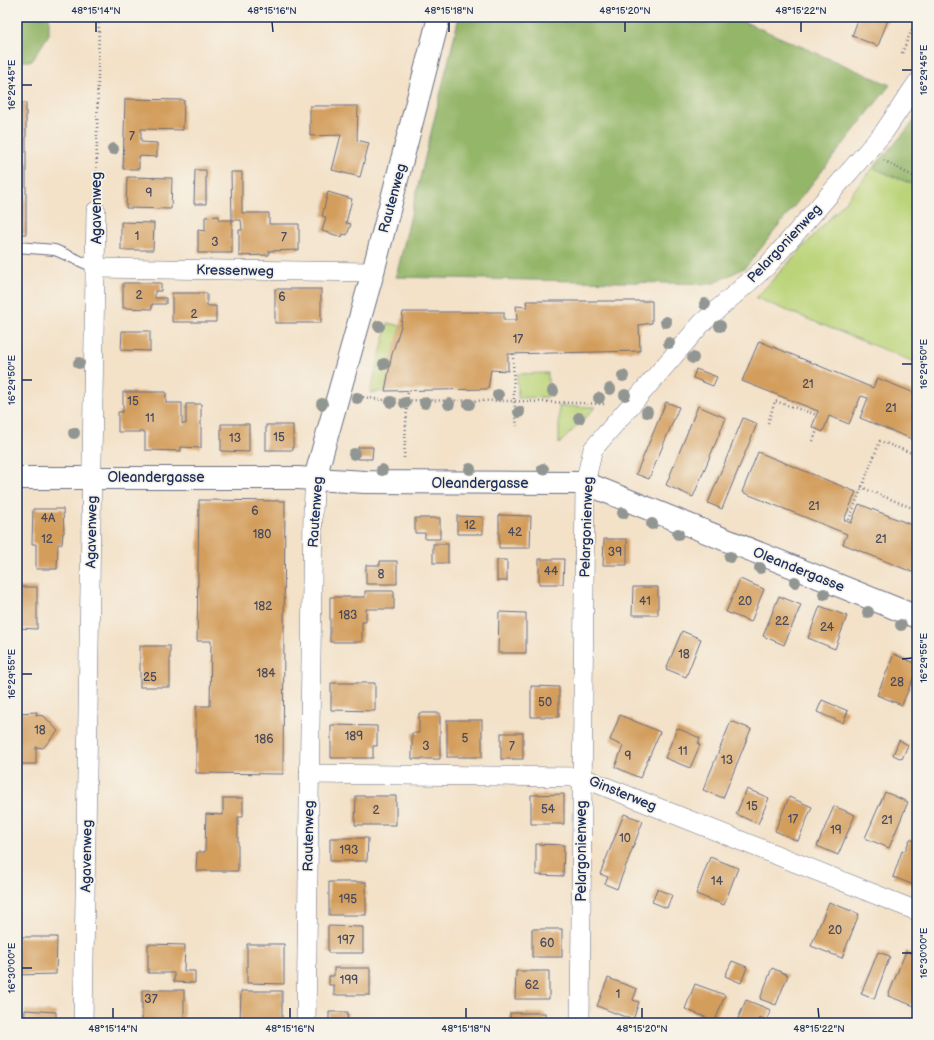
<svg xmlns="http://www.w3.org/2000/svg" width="934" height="1040" font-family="'Balsamiq Sans',sans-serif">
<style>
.green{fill:#bbd479;stroke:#6b826c}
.forest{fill:#94b669;stroke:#587264}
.building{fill:#d39d5c}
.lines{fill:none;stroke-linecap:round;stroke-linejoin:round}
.service-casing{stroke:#676d83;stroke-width:12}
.minor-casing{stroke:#676d83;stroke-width:20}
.tertiary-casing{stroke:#676d83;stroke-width:24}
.path{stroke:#676d83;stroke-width:2.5;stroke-dasharray:1 3;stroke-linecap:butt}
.service{stroke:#fff;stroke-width:10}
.minor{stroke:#fff;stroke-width:19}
.tertiary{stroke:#fff;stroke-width:22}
.tree{fill:#929692}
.ticks{fill:none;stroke:#1b2f5e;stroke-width:1.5}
.labels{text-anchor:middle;stroke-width:3.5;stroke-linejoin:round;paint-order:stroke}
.number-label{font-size:12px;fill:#494a5e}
.street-label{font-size:14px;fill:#1b2f5e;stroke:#f7f3e8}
.neatline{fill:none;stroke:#1b2f5e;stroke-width:1.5}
.ticks-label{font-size:10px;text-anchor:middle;fill:#1b2f5e}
</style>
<rect width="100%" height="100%" fill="#f7f3e8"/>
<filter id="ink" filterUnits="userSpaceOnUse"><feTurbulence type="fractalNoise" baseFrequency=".025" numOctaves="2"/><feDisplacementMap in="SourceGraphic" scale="8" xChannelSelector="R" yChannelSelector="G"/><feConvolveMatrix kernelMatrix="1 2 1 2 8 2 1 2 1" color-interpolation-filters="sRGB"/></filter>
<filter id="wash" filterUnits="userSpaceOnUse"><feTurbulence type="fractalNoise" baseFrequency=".012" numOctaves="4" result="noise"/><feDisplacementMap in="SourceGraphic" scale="16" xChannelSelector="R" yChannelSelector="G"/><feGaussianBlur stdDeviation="0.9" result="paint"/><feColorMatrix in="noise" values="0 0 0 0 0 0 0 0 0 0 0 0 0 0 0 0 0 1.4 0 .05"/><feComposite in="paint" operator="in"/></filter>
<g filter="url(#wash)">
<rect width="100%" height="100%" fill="#f3e1c8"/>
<g class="green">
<path d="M 873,168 L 917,186 L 917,363 L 756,298 L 842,205 Z"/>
<path d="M 388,323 L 401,326 L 385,391 L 370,393 Z"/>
<path d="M 548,373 L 548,397 L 518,398 L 517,374 Z"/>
<path d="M 559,406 L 596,407 L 559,444 Z"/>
</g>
<g class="forest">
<path d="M 17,17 L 49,17 L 49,34 L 32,61 L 17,61 Z"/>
<path d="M 459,17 L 733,17 L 890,85 L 746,267 L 712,284 L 396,277 Z"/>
<path d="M 917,118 L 917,186 L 873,168 Z"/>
</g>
<g id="blocks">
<g class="building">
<path d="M 859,17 L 889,17 L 878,46 L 852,36 Z"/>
<path d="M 125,99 L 184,100 L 183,130 L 141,129 L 141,142 L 157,143 L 157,157 L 139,156 L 139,169 L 123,169 Z"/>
<rect x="17" y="103" width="9" height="131"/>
<path d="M 310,106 L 358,106 L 357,140 L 369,143 L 360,177 L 332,170 L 341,135 L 310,136 Z"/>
<path d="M 195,170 L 206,170 L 206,204 L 194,204 Z"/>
<path d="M 231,172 L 242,172 L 242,213 L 269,213 L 269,224 L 299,224 L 299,250 L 269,251 L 269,255 L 239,256 L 239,230 L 242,230 L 241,220 L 232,220 Z"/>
<path d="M 127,177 L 172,178 L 171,209 L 126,208 Z"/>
<path d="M 328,192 L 352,199 L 346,223 L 351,224 L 347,235 L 343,234 L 342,237 L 322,231 L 326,217 L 322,216 Z"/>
<path d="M 219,216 L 219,220 L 232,220 L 232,253 L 198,253 L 198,230 L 205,231 L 205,217 Z"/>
<path d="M 121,222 L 154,223 L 153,250 L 121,250 Z"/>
<path d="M 123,283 L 161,283 L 161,291 L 155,291 L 155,298 L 166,298 L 166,304 L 152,304 L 152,309 L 123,308 Z"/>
<rect x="275" y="289" width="46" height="34"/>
<path d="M 172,293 L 207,293 L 207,306 L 216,306 L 216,322 L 172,322 Z"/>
<path d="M 526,301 L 652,301 L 652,323 L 639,325 L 640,351 L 508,354 L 508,371 L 491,370 L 488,389 L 385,391 L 392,354 L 401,326 L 403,312 L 504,312 L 504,320 L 517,320 L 516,306 L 527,307 Z"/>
<path d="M 122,331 L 150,331 L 150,351 L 121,350 Z"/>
<path d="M 759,341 L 873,388 L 877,378 L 917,394 L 917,441 L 860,418 L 868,398 L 861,396 L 849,424 L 829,416 L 823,432 L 812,427 L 818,411 L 742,381 Z"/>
<path d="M 696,369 L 717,377 L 713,386 L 693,378 Z"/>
<path d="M 123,392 L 166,392 L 166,403 L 182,403 L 182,424 L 186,424 L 186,404 L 201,404 L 201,448 L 181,447 L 181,451 L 145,450 L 145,432 L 118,432 L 118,412 L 123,412 Z"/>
<path d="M 666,402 L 679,407 L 649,479 L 636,474 Z"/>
<path d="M 698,406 L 726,418 L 693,497 L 666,485 Z"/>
<path d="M 743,418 L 757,424 L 722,509 L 708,503 Z"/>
<path d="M 221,424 L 249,424 L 249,452 L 221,451 Z"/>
<rect x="266" y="425" width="27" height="25"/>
<path d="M 358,447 L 373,447 L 372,459 L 358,459 Z"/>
<path d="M 758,452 L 856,492 L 844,520 L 851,523 L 859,504 L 917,527 L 917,574 L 843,544 L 847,534 L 742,492 Z"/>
<path d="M 199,500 L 285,501 L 283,774 L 196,773 L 196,706 L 210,706 L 211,641 L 197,641 Z"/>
<path d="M 33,509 L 63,509 L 64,533 L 63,533 L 62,544 L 58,544 L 57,569 L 36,569 L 36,544 L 32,544 Z"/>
<path d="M 499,515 L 531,516 L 530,548 L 499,548 Z"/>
<path d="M 457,516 L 483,517 L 483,534 L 457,534 Z"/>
<path d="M 415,518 L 440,518 L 440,539 L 425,539 L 425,533 L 415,533 Z"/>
<path d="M 604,539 L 627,539 L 627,565 L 603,565 Z"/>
<rect x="433" y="544" width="15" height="19"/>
<path d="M 539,559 L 564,559 L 563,584 L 539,584 Z"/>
<rect x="497" y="560" width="10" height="21"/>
<path d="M 380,561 L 397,561 L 397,584 L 366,584 L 366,565 L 380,565 Z"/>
<path d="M 740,579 L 764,589 L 751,622 L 726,612 Z"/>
<path d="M 17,587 L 37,587 L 37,629 L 17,628 Z"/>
<path d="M 633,587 L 658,587 L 658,615 L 632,615 Z"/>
<path d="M 365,591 L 394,591 L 394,609 L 366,609 L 366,622 L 362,622 L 362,642 L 330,642 L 330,597 L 365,597 Z"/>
<path d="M 779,596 L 801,605 L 784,645 L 763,636 Z"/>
<path d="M 820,606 L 847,616 L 835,649 L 808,638 Z"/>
<path d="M 499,612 L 526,613 L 526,653 L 498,653 Z"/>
<path d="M 682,631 L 701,639 L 686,677 L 666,669 Z"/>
<rect x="140" y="646" width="30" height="41"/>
<path d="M 894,654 L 917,664 L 917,669 L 902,705 L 877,695 Z"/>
<path d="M 331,683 L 375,683 L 375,711 L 331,710 Z"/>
<path d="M 531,686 L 559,687 L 559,717 L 531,717 Z"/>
<path d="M 822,700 L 848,711 L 843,723 L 817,712 Z"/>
<path d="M 37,712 L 36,715 L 44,716 L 58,731 L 43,748 L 36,747 L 36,764 L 17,764 L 17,713 Z"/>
<path d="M 419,713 L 440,713 L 440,759 L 412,759 L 412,733 L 419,733 Z"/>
<path d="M 620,715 L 660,732 L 640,778 L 615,767 L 623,746 L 610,740 Z"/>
<rect x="447" y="720" width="35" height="37"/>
<path d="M 731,721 L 751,729 L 723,798 L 703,790 Z"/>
<path d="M 331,725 L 377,726 L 377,746 L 373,746 L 373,758 L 331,758 Z"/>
<path d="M 677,728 L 700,738 L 698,744 L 700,745 L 690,768 L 665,758 Z"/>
<rect x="501" y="733" width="22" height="26"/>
<path d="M 899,740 L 908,745 L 902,759 L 893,755 Z"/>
<path d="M 747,789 L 769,798 L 758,824 L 736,814 Z"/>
<path d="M 885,792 L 908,802 L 889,848 L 865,838 Z"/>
<path d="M 564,794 L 564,824 L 531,824 L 531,795 Z"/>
<path d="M 356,796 L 396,796 L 396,825 L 355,825 Z"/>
<path d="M 789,797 L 812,807 L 798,841 L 775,831 Z"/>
<path d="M 223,798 L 243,798 L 243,817 L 238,817 L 238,871 L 196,871 L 197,852 L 205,852 L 206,814 L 223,815 Z"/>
<path d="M 834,806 L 855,815 L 838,855 L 817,846 Z"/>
<path d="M 624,814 L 643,821 L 617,889 L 605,884 L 608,877 L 600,874 Z"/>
<path d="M 330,838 L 368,838 L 367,861 L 330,861 Z"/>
<path d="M 910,839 L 917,842 L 917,886 L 893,877 L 902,851 L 905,851 Z"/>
<path d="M 536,844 L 564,845 L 563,876 L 536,875 Z"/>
<path d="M 710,857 L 738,868 L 724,905 L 696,894 Z"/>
<rect x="329" y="882" width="37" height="33"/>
<path d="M 657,889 L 672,895 L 667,908 L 652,902 Z"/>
<path d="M 829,902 L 859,914 L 842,958 L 811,946 Z"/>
<path d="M 328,926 L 363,927 L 363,953 L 328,953 Z"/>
<rect x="532" y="929" width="30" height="28"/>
<path d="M 17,937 L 57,937 L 56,974 L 17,975 Z"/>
<path d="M 148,944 L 185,945 L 184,971 L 195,971 L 195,983 L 174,982 L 174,973 L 148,973 Z"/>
<path d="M 247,944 L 284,944 L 284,984 L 247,983 Z"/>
<path d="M 906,951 L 917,956 L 917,1007 L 888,996 Z"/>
<path d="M 878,952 L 890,956 L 874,999 L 861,994 Z"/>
<path d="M 732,961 L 747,967 L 741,983 L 725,976 Z"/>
<path d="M 334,968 L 370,968 L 370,995 L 334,995 L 334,985 L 329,985 L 329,976 L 334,976 Z"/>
<path d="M 772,968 L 788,975 L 776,1005 L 760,999 Z"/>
<path d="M 516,971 L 549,971 L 549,999 L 515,999 Z"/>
<path d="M 608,978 L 637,989 L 633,1000 L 639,1002 L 633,1020 L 597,1006 Z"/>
<path d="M 695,984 L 725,995 L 715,1021 L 685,1009 Z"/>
<rect x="142" y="990" width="42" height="33"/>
<path d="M 241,991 L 282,991 L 282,1023 L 240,1023 Z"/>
<path d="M 746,1000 L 771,1010 L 766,1021 L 760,1018 L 759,1023 L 736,1023 Z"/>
<path d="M 25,1010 L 56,1012 L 56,1023 L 24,1023 Z"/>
<path d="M 329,1012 L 348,1012 L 347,1023 L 329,1023 Z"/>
<rect x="510" y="1013" width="35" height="10"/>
</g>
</g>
</g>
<g filter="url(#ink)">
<use href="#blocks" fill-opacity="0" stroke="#676d83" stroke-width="1"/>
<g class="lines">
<g class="service-casing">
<path id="service" d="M 17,247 L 55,250 L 96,268"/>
</g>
<g class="minor-casing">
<g id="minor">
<path d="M 96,268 L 373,272"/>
<path d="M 309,774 L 581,777 L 917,911"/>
<path d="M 83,1023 L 96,211"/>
<path d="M 306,1023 L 313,511 L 315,478"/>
<path d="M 580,1023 L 585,483 L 593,449 L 702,323 L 767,266 L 884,132 L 917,83"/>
</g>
</g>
<g class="tertiary-casing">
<g id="tertiary">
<path d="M 17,478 L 298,478 L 365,482 L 585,483 L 917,617"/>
<path d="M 315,478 L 373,272 L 439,17"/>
</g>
</g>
<g class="path">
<path d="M 815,19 L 816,17"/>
<path d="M 902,53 L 917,17"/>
<path d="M 884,160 L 899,169 L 917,178"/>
<path d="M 96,192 L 99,17"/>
<path d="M 513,354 L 514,401 L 606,404"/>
<path d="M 363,397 L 382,400 L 514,401 L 517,426"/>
<path d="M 768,423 L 775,401 L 817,415"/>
<path d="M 813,441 L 817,430"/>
<path d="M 404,458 L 408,390"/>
<path d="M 861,487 L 917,510"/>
<path d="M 849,520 L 880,441 L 917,455"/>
</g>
<use href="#service" class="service"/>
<use href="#minor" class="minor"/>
<use href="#tertiary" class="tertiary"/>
</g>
<g class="tree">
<circle cx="113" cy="149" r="6"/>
<circle cx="705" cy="304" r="6"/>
<circle cx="666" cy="322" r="6"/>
<circle cx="379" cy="326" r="6"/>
<circle cx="720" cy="326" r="6"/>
<circle cx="669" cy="343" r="6"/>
<circle cx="693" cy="358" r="6"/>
<circle cx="79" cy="363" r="6"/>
<circle cx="384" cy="364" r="6"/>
<circle cx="623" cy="376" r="6"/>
<circle cx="610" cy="389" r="6"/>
<circle cx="553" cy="391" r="6"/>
<circle cx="498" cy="395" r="6"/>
<circle cx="625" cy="395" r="6"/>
<circle cx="357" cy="398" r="6"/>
<circle cx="599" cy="398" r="6"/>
<circle cx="391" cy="402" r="6"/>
<circle cx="405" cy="403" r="6"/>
<circle cx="425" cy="403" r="6"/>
<circle cx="322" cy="404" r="6"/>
<circle cx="449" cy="404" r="6"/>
<circle cx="469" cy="404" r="6"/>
<circle cx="519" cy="412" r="6"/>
<circle cx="647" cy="412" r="6"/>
<circle cx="579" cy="418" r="6"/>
<circle cx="74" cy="433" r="6"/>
<circle cx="354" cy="454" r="6"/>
<circle cx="470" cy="469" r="6"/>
<circle cx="543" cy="469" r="6"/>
<circle cx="382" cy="470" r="6"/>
<circle cx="623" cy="513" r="6"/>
<circle cx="652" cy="524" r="6"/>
<circle cx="678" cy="534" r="6"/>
<circle cx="730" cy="557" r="6"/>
<circle cx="760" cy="568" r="6"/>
<circle cx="795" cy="582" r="6"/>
<circle cx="824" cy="594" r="6"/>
<circle cx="868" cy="612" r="6"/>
<circle cx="901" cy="625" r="6"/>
</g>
</g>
<path class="ticks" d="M 96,22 L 96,32M 272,22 L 273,32M 449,22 L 449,32M 625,22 L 625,32M 801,22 L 801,32M 902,70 L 912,70M 22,85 L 32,85M 902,364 L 912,364M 22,380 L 32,380M 902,659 L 912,658M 22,674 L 32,674M 902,953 L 912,953M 22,968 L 32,968M 113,1008 L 113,1018M 290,1008 L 290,1018M 466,1008 L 466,1018M 642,1008 L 642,1018M 818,1008 L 819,1018"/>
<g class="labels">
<g class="number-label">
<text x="132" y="140">7</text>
<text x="149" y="197">9</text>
<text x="137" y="240">1</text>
<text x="284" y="241">7</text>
<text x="215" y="246">3</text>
<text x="139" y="299">2</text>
<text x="282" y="301">6</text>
<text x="194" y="318">2</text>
<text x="518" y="343">17</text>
<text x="808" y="388">21</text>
<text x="133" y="405">15</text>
<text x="891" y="412">21</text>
<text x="150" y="422">11</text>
<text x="279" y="441">15</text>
<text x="235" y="442">13</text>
<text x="814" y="510">21</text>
<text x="255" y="515">6</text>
<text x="48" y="522">4A</text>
<text x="470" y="529">12</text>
<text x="515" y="536">42</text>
<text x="262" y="538">180</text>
<text x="47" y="543">12</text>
<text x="881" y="543">21</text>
<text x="615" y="556">39</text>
<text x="551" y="575">44</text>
<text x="381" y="578">8</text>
<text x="645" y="605">41</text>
<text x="745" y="605">20</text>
<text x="263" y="610">182</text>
<text x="348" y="619">183</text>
<text x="782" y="625">22</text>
<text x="827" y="631">24</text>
<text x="684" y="658">18</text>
<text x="266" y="677">184</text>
<text x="150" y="681">25</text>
<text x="897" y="686">28</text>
<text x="545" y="706">50</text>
<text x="40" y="734">18</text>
<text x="354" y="740">189</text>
<text x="465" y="742">5</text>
<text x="264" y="743">186</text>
<text x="426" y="750">3</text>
<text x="512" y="750">7</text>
<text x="683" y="755">11</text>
<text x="628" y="760">9</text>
<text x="727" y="764">13</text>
<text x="752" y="810">15</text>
<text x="548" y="813">54</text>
<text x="376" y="814">2</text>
<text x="793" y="823">17</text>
<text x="887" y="824">21</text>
<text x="836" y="834">19</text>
<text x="625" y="842">10</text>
<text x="349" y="854">193</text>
<text x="717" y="885">14</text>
<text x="348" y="903">195</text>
<text x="835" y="934">20</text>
<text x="346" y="944">197</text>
<text x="547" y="947">60</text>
<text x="349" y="984">199</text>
<text x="532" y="989">62</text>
<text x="618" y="998">1</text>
<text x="151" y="1003">37</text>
</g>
<g class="street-label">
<text transform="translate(392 198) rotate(-75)" y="5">Rautenweg</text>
<text transform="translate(96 208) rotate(-90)" y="5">Agavenweg</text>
<text transform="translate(784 243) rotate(-47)" y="5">Pelargonienweg</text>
<text transform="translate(235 270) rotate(1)" y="5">Kressenweg</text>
<text x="156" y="482">Oleandergasse</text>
<text x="480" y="488">Oleandergasse</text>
<text transform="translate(315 512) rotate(-86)" y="5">Rautenweg</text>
<text transform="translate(586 527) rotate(-88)" y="5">Pelargonienweg</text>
<text transform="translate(91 532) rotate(-89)" y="5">Agavenweg</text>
<text transform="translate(799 569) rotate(22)" y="5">Oleandergasse</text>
<text transform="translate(623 793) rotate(22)" y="5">Ginsterweg</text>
<text transform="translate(308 836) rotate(-89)" y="5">Rautenweg</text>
<text transform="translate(581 851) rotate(-90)" y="5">Pelargonienweg</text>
<text transform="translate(86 856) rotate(-89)" y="5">Agavenweg</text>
</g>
</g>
<rect width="934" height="1040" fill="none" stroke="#f7f3e8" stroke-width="44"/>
<rect x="22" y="22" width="890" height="996" class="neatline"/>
<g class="ticks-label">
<text x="96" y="14">48°15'14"N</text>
<text x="272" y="14">48°15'16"N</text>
<text x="449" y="14">48°15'18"N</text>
<text x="625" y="14">48°15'20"N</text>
<text x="801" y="14">48°15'22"N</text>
<text transform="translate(923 70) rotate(-90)" y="4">16°29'45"E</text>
<text transform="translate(11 85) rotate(-90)" y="4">16°29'45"E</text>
<text transform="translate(923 364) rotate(-90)" y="4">16°29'50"E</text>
<text transform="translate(11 380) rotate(-90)" y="4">16°29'50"E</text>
<text transform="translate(923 658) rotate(-90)" y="4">16°29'55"E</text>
<text transform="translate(11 674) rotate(-90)" y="4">16°29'55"E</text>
<text transform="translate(923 953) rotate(-90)" y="4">16°30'00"E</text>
<text transform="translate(11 968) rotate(-90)" y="4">16°30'00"E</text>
<text x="113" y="1032">48°15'14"N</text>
<text x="290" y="1032">48°15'16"N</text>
<text x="466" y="1032">48°15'18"N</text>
<text x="642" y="1032">48°15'20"N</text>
<text x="819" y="1032">48°15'22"N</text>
</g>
</svg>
